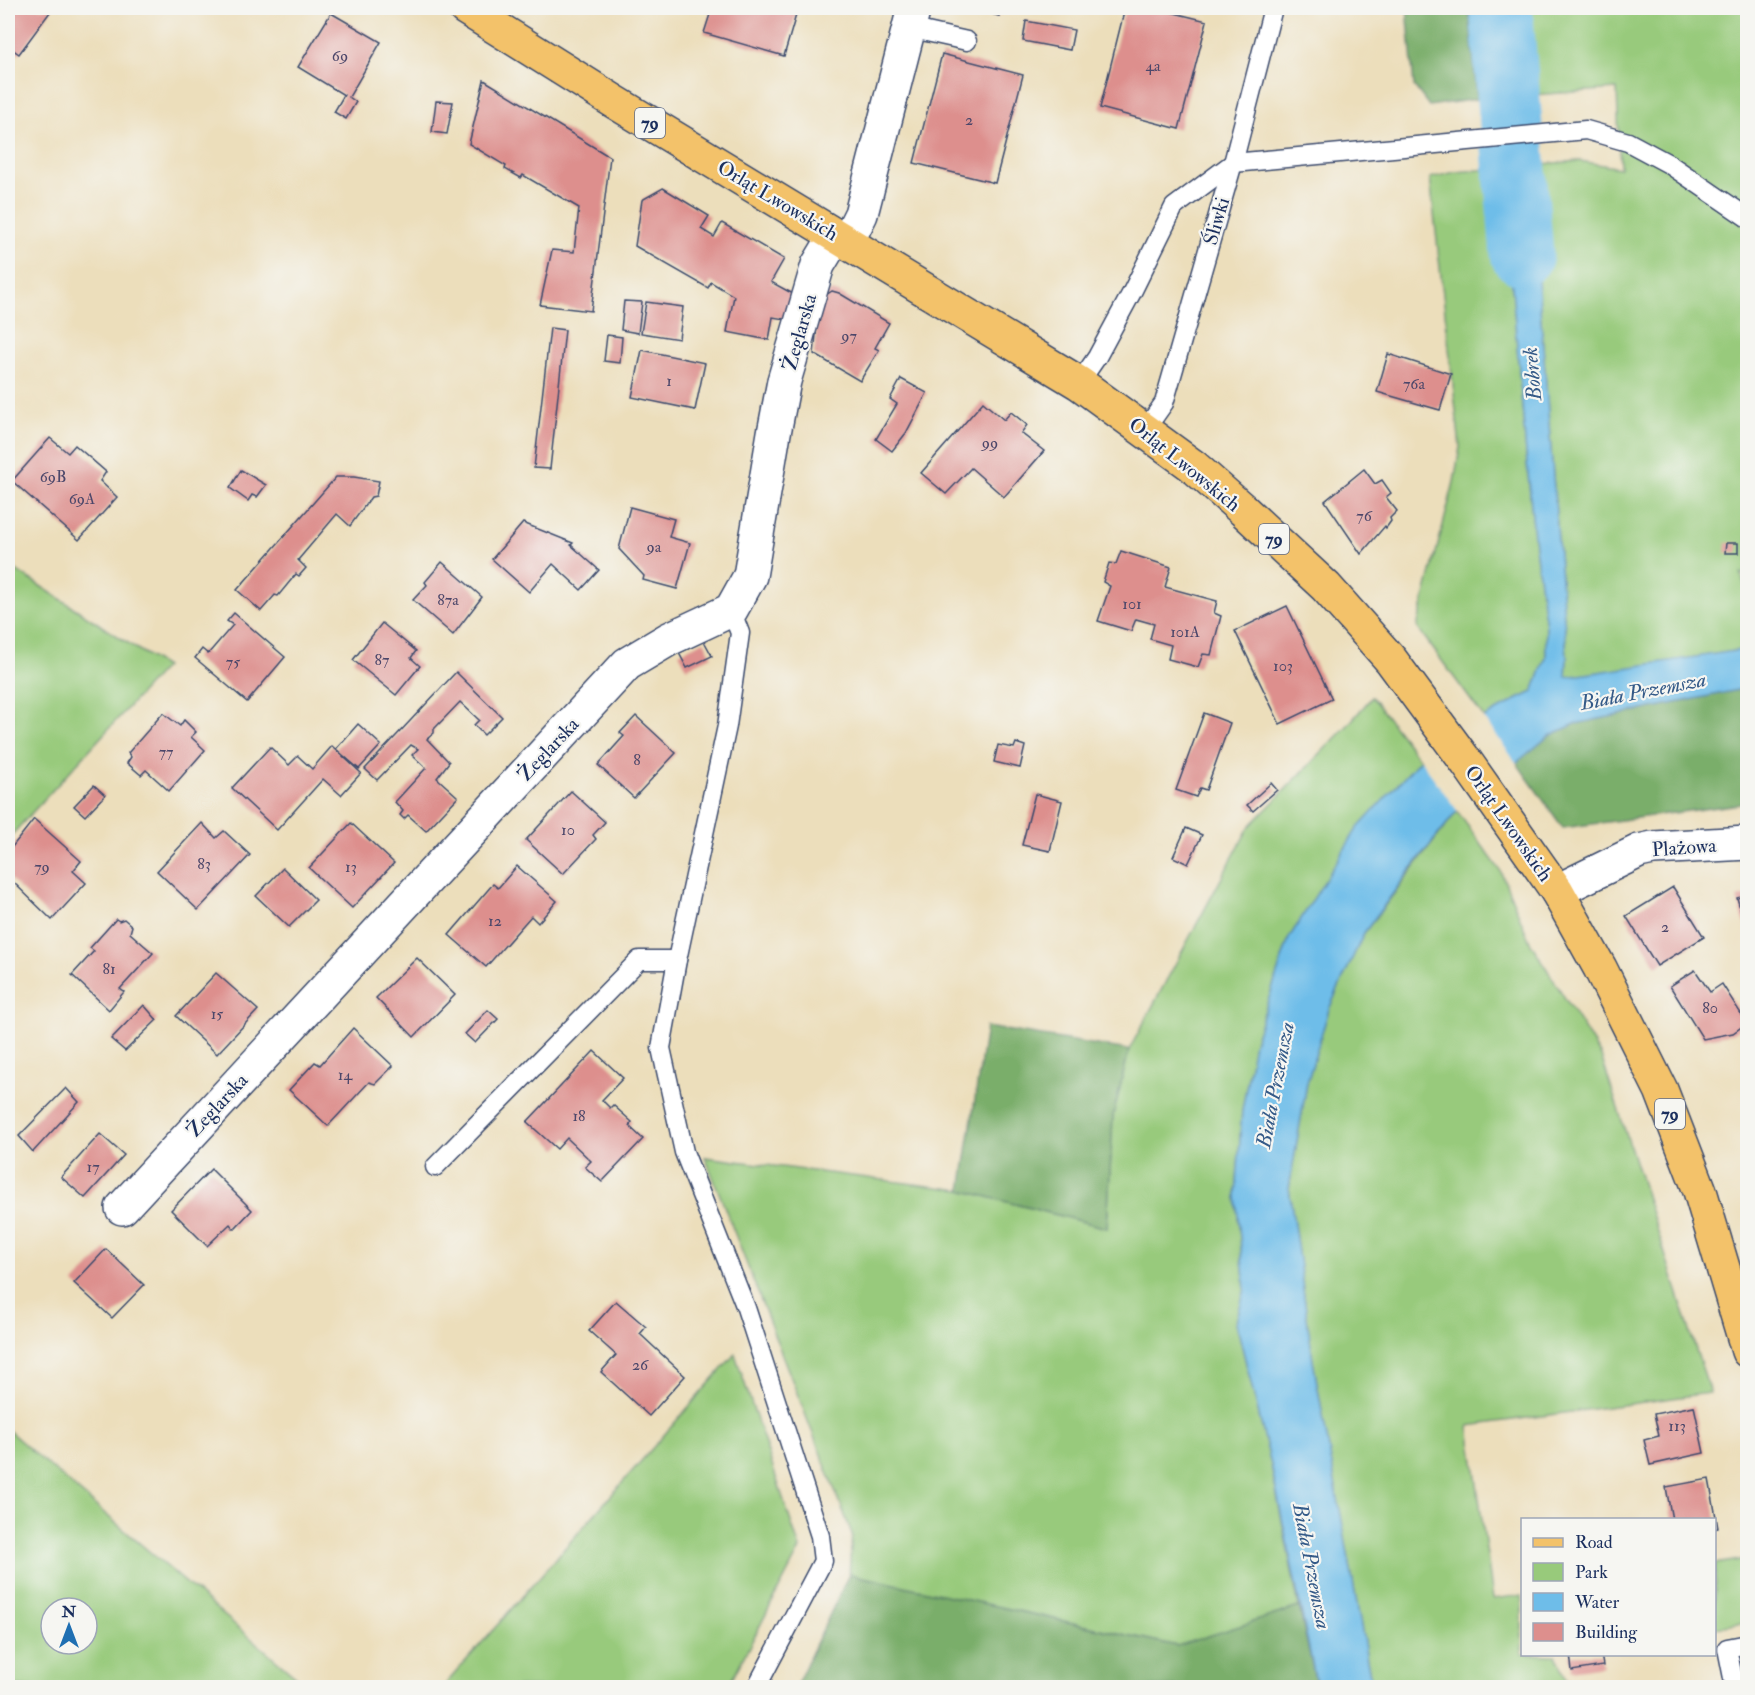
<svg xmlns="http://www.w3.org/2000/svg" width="1755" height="1695" font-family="'IM FELL Double Pica',serif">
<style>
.green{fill:#98ca7b;stroke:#5a7c6c;stroke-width:1.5;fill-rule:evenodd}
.forest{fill:#7aae6b;stroke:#4a6e64;stroke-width:1.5}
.water{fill:#6ebde9;stroke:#4476a4;stroke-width:1.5}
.pier{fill:#ecdebb}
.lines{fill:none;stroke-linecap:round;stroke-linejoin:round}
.river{stroke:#6ebde9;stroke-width:63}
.building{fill:#dd8f8d}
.lane-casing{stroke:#3a496c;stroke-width:21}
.street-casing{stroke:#3a496c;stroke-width:36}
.primary-casing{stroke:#3a496c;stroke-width:36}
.lane{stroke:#fff;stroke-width:18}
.street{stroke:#fff;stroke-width:33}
.primary{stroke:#f3c26a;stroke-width:33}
.labels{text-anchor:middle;stroke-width:4.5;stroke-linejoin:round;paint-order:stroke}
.number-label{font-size:16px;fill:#4c476a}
.shield{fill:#f6f6f2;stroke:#5d6b8a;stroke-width:1.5}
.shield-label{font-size:18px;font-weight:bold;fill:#1b2f5e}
.street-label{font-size:20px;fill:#1b2f5e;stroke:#f6f6f2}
.water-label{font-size:21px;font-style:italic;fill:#345a88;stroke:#f6f6f2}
</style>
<rect width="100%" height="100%" fill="#f6f6f2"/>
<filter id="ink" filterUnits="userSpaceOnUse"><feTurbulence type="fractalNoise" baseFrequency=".0167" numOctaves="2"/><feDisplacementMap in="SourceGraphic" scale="12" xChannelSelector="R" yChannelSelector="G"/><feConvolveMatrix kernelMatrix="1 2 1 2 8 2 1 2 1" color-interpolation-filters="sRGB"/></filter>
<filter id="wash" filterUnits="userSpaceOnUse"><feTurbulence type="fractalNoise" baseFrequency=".008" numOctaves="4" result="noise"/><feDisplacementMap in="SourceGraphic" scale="24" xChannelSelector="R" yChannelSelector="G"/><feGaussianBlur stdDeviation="1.35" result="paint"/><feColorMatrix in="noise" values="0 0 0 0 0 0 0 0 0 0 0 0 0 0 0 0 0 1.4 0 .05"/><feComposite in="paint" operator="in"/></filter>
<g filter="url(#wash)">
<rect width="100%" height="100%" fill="#ecdebb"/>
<g class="green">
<path d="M 1469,8 L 1747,8 L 1748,573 L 1741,574 L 1747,591 L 1747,649 L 1566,678 L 1567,657 L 1529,165 L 1580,161 L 1620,168 L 1617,89 L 1477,99 Z"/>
<path d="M 1502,168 L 1526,453 L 1535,546 L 1546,626 L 1546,657 L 1533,692 L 1516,700 L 1484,718 L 1417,627 L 1454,482 L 1460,447 L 1430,178 L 1455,172 Z"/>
<path d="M 8,565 L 165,667 L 8,839 Z"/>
<path d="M 1372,697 L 1420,760 L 1357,830 L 1289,938 L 1254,1043 L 1242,1111 L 1236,1196 L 1245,1289 L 1236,1322 L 1270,1460 L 1299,1607 L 1178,1646 L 849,1574 L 852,1534 L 705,1157 L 961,1190 L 1107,1228 L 1113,1116 L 1129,1050 L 1249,827 L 1347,726 Z"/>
<path d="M 1457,811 L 1500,870 L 1530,942 L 1601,1056 L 1710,1393 L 1469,1426 L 1493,1599 L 1522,1595 L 1522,1654 L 1556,1655 L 1570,1687 L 1372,1687 L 1313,1361 L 1289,1188 L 1307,1083 L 1329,1009 L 1364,933 Z"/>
<path d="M 735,1354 L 800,1549 L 728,1687 L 443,1687 Z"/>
<path d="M 8,1430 L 48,1465 L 308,1687 L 8,1687 ZM 51,1608 L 87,1608 L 87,1644 L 51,1644 Z"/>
<path d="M 1747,1559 L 1747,1623 L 1715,1627 L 1715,1564 Z"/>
</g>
<g class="forest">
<path d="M 1407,8 L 1469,8 L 1477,99 L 1429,106 L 1414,86 Z"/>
<path d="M 1747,688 L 1747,803 L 1563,828 L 1516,762 L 1549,736 L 1575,724 Z"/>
<path d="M 986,1027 L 1129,1050 L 1113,1116 L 1107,1228 L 961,1190 Z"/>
<path d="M 849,1574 L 1177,1646 L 1299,1607 L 1317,1687 L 795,1688 Z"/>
</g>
<path class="water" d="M 1529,165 L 1567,657 L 1566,677 L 1747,649 L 1747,688 L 1575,724 L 1549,736 L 1457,811 L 1408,873 L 1364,933 L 1329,1009 L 1307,1083 L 1289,1188 L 1313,1361 L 1372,1687 L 1317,1687 L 1270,1460 L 1236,1322 L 1245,1289 L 1236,1196 L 1242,1111 L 1254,1043 L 1289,938 L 1357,829 L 1420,760 L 1484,718 L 1516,700 L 1533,692 L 1546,657 L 1546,626 L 1535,546 L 1526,453 L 1502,168 Z"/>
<path class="pier" d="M 1482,716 L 1518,765 L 1459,813 L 1419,758 Z"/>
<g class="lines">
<path class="river" d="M 1501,8 L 1522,254"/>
</g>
<g id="blocks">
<g class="building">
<path d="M 8,8 L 53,8 L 19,54 L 8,46 Z"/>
<path d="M 712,8 L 798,8 L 784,56 L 704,33 Z"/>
<path d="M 969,8 L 1001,8 L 999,16 Z"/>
<path d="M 1125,8 L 1154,8 L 1207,21 L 1179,129 L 1100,108 Z"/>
<path d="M 331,13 L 381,42 L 349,97 L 356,102 L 346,119 L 334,112 L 344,95 L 298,67 Z"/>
<path d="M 1026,21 L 1074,30 L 1070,50 L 1023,41 Z"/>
<path d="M 942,54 L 1023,75 L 995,183 L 914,163 Z"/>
<path d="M 484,80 L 610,157 L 591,311 L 540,305 L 552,250 L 574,252 L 579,208 L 523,175 L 521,178 L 505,169 L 506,166 L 469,144 Z"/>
<path d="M 436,101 L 453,102 L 447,134 L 432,132 Z"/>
<path d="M 663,188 L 709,216 L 701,229 L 714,237 L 722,223 L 784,259 L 771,282 L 795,295 L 790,320 L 773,317 L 769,340 L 727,332 L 734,296 L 711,282 L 708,288 L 635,246 L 642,200 Z"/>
<path d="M 832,291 L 839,293 L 889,323 L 875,348 L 879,350 L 860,381 L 814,354 L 819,306 L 823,297 Z"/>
<path d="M 624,301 L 642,302 L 638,333 L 621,330 Z"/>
<path d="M 646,302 L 683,307 L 679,339 L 641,333 Z"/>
<path d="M 550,328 L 565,330 L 550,469 L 534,468 Z"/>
<path d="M 607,335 L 622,337 L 620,363 L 604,361 Z"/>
<path d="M 642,350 L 705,363 L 695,410 L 632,397 Z"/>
<path d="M 1388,354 L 1451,374 L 1440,410 L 1377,392 Z"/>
<path d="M 901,379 L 927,393 L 906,433 L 892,451 L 876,439 L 897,404 L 890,399 Z"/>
<path d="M 983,402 L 1004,420 L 1011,412 L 1027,425 L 1021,433 L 1044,451 L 1004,497 L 971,468 L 946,494 L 921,473 Z"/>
<path d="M 50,438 L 68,453 L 75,445 L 106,472 L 100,481 L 117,497 L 79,540 L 12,481 Z"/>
<path d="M 1364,469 L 1375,484 L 1382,480 L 1391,493 L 1386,497 L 1397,511 L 1390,518 L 1391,521 L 1386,528 L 1385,526 L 1361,554 L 1325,501 Z"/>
<path d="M 241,470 L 266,485 L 257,497 L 252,495 L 248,501 L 230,488 Z"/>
<path d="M 336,477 L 354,477 L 379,481 L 376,496 L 371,497 L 350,526 L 337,514 L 298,560 L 306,568 L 299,576 L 296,574 L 278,596 L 275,595 L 261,611 L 237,590 Z"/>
<path d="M 630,507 L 674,519 L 669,537 L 690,543 L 677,589 L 643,580 L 644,576 L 619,549 Z"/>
<path d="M 523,523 L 573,543 L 571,545 L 599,570 L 581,590 L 553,564 L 529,592 L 492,559 Z"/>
<path d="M 1726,543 L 1738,543 L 1738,553 L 1725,553 Z"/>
<path d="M 1121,551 L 1171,567 L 1165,587 L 1217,601 L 1214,613 L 1221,616 L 1211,655 L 1203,654 L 1198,667 L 1168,659 L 1171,645 L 1150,639 L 1154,624 L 1136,619 L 1131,631 L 1098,621 L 1110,586 L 1103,582 L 1109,563 L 1116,564 Z"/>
<path d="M 442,562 L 482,597 L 453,635 L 413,600 L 427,585 L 425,582 Z"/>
<path d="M 1287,606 L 1332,699 L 1280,724 L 1235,631 Z"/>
<path d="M 234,613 L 285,657 L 247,702 L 195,658 L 202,649 L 208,654 L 220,640 L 233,625 L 227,621 Z"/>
<path d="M 382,623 L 416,651 L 411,658 L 420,666 L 396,695 L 353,660 Z"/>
<path d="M 704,641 L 712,656 L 687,668 L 679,653 Z"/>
<path d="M 456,672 L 502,717 L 484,735 L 474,725 L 479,720 L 460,702 L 434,729 L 434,733 L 427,739 L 449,762 L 437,778 L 458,797 L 426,831 L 408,815 L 404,819 L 400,815 L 403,811 L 395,802 L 426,768 L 412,755 L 418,749 L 411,745 L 377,780 L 365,769 Z"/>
<path d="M 163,713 L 180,726 L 184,720 L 196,732 L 191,737 L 205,750 L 169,791 L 146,770 L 141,775 L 127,763 L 131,757 L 128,753 Z"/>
<path d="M 1204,713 L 1230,723 L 1206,790 L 1200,788 L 1196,797 L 1176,790 Z"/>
<path d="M 636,716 L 676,753 L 634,798 L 598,765 L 624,736 L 620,733 Z"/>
<path d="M 358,724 L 381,745 L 359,769 L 336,749 Z"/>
<path d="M 1016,743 L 1025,746 L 1020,768 L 994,762 L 998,745 L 1014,748 Z"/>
<path d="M 332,746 L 361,773 L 341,795 L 323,779 L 277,830 L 232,788 L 270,747 L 289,765 L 298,756 L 312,769 Z"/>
<path d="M 1271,783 L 1277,790 L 1253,811 L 1247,805 Z"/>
<path d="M 94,785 L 105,795 L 85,816 L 74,806 Z"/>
<path d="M 571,791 L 605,822 L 593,835 L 596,839 L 563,874 L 526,840 Z"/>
<path d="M 1035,794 L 1062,801 L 1050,851 L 1022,845 Z"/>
<path d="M 34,819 L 81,861 L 73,871 L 86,883 L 52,920 L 8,877 L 8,852 Z"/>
<path d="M 202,823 L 216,838 L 224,831 L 250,855 L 198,910 L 157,871 Z"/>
<path d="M 351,823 L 394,863 L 352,908 L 309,868 Z"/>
<path d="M 1186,828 L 1202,835 L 1188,864 L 1173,857 Z"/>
<path d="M 517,866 L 557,901 L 538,923 L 531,916 L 486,967 L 449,935 L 493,884 L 498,888 Z"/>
<path d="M 283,868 L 316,900 L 289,927 L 256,896 Z"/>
<path d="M 1673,887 L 1704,937 L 1657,966 L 1626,916 Z"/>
<path d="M 1748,895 L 1748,931 L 1747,931 L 1737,898 Z"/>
<path d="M 116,919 L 119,921 L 124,919 L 132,926 L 130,933 L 153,953 L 120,989 L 124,992 L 109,1010 L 72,975 L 94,951 L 90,948 Z"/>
<path d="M 417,958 L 455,995 L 414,1037 L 376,998 Z"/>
<path d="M 1695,970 L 1710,992 L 1722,984 L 1747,1023 L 1733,1033 L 1703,1039 L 1670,986 Z"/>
<path d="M 216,973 L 258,1010 L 217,1054 L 176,1016 Z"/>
<path d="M 144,1005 L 157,1020 L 125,1051 L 111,1039 Z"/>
<path d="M 488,1010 L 498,1019 L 475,1043 L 465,1034 Z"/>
<path d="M 353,1028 L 393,1066 L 375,1084 L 369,1082 L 328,1126 L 289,1090 L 315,1062 L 320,1065 Z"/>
<path d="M 594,1051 L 623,1078 L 602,1100 L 610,1108 L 613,1105 L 632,1122 L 629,1126 L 643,1139 L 602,1182 L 585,1167 L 591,1161 L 567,1138 L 557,1149 L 527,1122 Z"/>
<path d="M 66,1088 L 79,1102 L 33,1152 L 19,1136 Z"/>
<path d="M 100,1134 L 124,1155 L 85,1198 L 61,1177 Z"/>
<path d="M 211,1169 L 252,1210 L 234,1229 L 230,1224 L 207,1246 L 171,1210 Z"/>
<path d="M 106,1249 L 144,1285 L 112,1318 L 74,1283 Z"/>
<path d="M 616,1301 L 646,1327 L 640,1334 L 685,1376 L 649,1416 L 601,1372 L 616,1355 L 589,1331 Z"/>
<path d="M 1694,1406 L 1704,1453 L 1650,1465 L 1644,1440 L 1659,1436 L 1654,1414 Z"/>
<path d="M 1709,1479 L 1718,1528 L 1714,1529 L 1714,1520 L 1672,1520 L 1666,1487 Z"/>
<path d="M 1570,1654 L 1601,1654 L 1603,1666 L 1572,1671 Z"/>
</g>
</g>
</g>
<g filter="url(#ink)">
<use href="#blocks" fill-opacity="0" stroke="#3a496c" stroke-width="1.5"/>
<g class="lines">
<g class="lane-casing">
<g id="lane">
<path d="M 909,28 L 967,41"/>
<path d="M 1079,383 L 1097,357 L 1132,292 L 1174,207 L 1233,163 L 1586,130 L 1628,142 L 1669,164 L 1748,218"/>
<path d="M 1145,430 L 1164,403 L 1233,163 L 1273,8"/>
<path d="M 731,610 L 740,633 L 727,726 L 677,960 L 661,1048 L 684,1152 L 746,1308 L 820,1536 L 823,1561 L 756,1688"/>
<path d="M 435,1167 L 639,960 L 677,960"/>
<path d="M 1735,1688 L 1727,1648 L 1748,1644"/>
</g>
</g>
<g class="street-casing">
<g id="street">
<path d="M 847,242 L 861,214 L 914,8"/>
<path d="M 1557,891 L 1639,851 L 1653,848 L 1748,843"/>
<path d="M 122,1208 L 627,664 L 669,639 L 731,610 L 750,576 L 774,433 L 784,381 L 818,265 L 836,235"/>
</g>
</g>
<g class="primary-casing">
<path id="primary" d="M 465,8 L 615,102 L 1079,383 L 1193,466 L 1243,510 L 1326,587 L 1391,660 L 1467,763 L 1557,891 L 1600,968 L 1661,1090 L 1700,1191 L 1748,1351"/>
</g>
<use href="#lane" class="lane"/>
<use href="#street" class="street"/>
<use href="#primary" class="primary"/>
</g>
</g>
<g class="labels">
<g class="number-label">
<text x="340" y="61">69</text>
<text x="1153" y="71">4a</text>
<text x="969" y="125">2</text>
<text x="849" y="341">97</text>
<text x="669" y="386">1</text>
<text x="1414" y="389">76a</text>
<text x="990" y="448">99</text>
<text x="53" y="482">69B</text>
<text x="82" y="504">69A</text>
<text x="1364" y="521">76</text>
<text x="654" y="552">9a</text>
<text x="448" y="605">87a</text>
<text x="1132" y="609">101</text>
<text x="1185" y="637">101A</text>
<text x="382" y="665">87</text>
<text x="233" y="667">75</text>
<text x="1283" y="671">103</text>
<text x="166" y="757">77</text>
<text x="637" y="765">8</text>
<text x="568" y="835">10</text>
<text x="204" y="869">83</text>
<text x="42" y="872">79</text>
<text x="351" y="872">13</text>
<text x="495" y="926">12</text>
<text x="1665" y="932">2</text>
<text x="109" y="974">81</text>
<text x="1710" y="1013">80</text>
<text x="217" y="1019">15</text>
<text x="345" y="1080">14</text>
<text x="579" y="1121">18</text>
<text x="93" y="1172">17</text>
<text x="640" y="1370">26</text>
<text x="1677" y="1431">113</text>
</g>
<g class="shield">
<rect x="635" y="108" width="30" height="30" rx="4.5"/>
<rect x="1259" y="524" width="30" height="30" rx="4.5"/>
<rect x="1655" y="1099" width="30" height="30" rx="4.5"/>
</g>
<g class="shield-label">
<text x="650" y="129">79</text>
<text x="1274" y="545">79</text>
<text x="1670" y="1120">79</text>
</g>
<g class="street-label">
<text transform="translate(778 200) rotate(31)" y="7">Orląt Lwowskich</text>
<text transform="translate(1216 221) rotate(-74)" y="7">Śliwki</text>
<text transform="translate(799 332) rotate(-74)" y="7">Żeglarska</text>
<text transform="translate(1185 464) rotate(39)" y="7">Orląt Lwowskich</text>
<text transform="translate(548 749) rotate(-47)" y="7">Żeglarska</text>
<text transform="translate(1509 823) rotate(55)" y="7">Orląt Lwowskich</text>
<text transform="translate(1684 847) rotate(-4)" y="7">Plażowa</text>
<text transform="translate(217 1105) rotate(-47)" y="7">Żeglarska</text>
</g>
<g class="water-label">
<text transform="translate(1532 374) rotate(-95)" y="7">Bobrek</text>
<text transform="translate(1643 691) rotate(-11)" y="7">Biała Przemsza</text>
<text transform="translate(1275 1085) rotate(-79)" y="7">Biała Przemsza</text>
<text transform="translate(1312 1566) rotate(79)" y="7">Biała Przemsza</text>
</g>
</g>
<rect width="1755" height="1695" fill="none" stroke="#f6f6f2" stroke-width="30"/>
<rect x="1521" y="1518" width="195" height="138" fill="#f6f6f2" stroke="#9ea6b7" stroke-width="1.5"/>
<rect x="1533" y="1538" width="30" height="9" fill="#f3c26a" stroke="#9ea6b7" stroke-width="1.5"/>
<text x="1575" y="1548" font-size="18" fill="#1b2f5e">Road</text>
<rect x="1533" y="1563" width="30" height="18" fill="#98ca7b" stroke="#9ea6b7" stroke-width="1.5"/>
<text x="1575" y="1578" font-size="18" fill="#1b2f5e">Park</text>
<rect x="1533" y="1593" width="30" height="18" fill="#6ebde9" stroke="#9ea6b7" stroke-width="1.5"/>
<text x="1575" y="1608" font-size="18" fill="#1b2f5e">Water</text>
<rect x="1533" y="1623" width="30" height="18" fill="#dd8f8d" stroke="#9ea6b7" stroke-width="1.5"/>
<text x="1575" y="1638" font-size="18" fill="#1b2f5e">Building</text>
<g transform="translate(69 1626)"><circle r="28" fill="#f6f6f2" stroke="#9ea6b7" stroke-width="1.5"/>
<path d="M0-4.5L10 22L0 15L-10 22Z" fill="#1f6fb2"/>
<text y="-9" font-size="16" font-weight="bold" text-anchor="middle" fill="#1b2f5e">N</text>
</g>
</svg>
